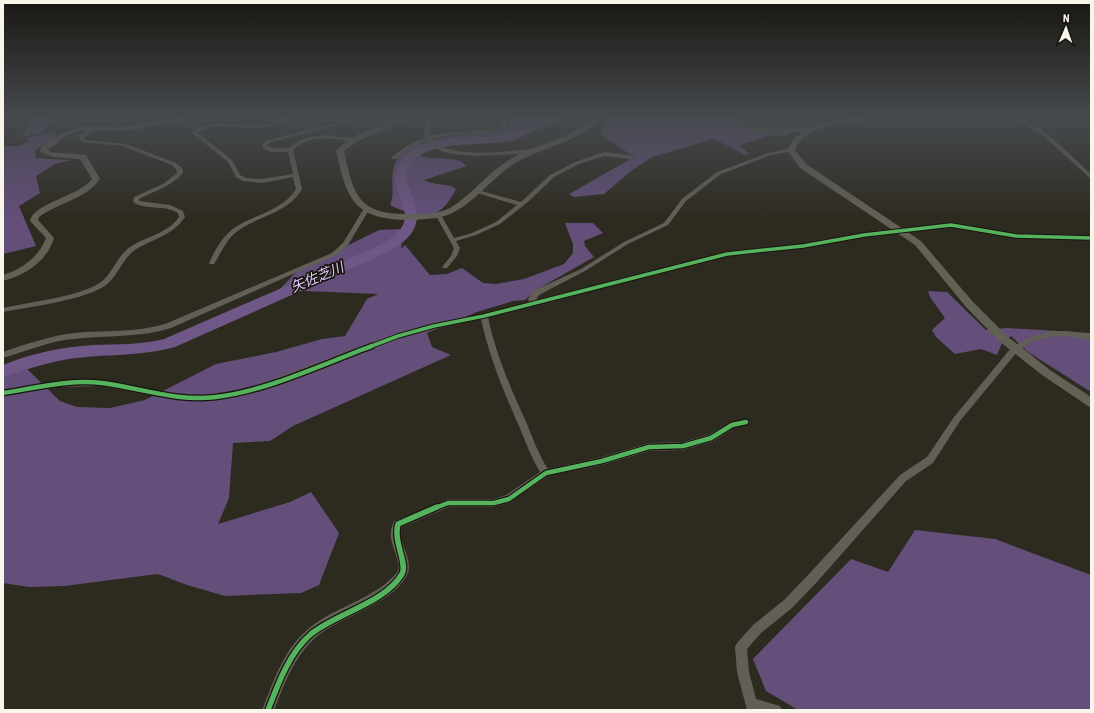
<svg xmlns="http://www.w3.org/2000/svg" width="1094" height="713" font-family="'Roboto Condensed','Noto Sans JP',sans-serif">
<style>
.forest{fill:#644e7a}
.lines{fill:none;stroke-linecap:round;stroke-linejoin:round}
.river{fill:#6f5887;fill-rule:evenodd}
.street{fill:#625f56;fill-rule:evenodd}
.secondary{fill:#636056;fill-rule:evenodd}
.cycleway-far2-casing{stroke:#17150e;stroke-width:5.5}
.cycleway-far1-casing{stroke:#17150e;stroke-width:7}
.cycleway-casing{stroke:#17150e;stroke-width:8}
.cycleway-far2{stroke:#56b35d;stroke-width:3.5}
.cycleway-far1{stroke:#56b35d;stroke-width:4.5}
.cycleway{stroke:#56b35d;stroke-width:5.5}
.labels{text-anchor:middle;stroke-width:3.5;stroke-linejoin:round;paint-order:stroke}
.water-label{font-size:14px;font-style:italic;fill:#e0cafb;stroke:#17150e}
</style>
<rect width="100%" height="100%" fill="#2d2a20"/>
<g class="forest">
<path d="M 32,118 L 56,118 L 40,133 L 22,137 Z"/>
<path d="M 510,118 L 564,118 L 512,141 L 508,140 L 502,143 C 482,144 434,141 420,156 C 436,161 454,154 467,166 L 424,180 C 434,186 446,182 456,189 C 452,198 443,211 433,214 C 421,217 400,211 390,205 C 396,192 389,178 395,164 C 405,135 481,134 508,131 Z"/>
<path d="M 611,118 L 744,118 L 739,119 L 739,122 C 754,133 770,133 788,133 L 790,135 L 767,136 L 740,145 L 749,154 L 744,155 L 731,147 L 713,139 L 652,157 L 631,171 L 604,194 L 574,197 L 569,194 L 634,157 L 606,138 L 600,131 Z"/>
<path d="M 55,132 L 55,137 L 35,150 L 36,158 L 71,160 L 55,164 L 36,176 L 40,193 L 19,206 L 36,246 L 3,254 L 3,148 L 6,146 L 21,146 L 30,140 L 24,138 Z"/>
<path d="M 565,223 L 593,223 L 603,233 L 584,241 L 585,246 L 594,257 L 536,290 L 525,300 L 513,301 L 477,312 L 427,333 L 432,347 L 451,355 L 293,426 L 270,441 L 233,443 L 229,498 L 218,524 L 290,502 L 311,492 L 339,533 L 319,585 L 301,593 L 225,596 L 187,585 L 158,574 L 64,586 L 29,587 L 3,583 L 3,374 L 27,369 L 60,401 L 77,407 L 110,408 L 145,400 L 216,364 L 276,352 L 322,339 L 345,336 L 367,299 L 378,294 L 279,290 L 298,270 L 379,230 L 404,229 L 401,249 L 405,245 L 430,275 L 447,274 L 462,268 L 483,283 L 496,284 L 524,279 L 564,264 L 573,253 L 573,244 Z"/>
<path d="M 928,291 L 947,292 L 986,330 L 1007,328 L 1091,333 L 1091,392 L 1028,352 L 1011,336 L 1002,343 L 997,355 L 981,349 L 955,354 L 936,337 L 932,330 L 945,318 L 930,297 Z"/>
<path d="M 915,530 L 995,539 L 1091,575 L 1091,710 L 798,710 L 766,691 L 753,659 L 851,559 L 888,572 Z"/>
</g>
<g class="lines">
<path class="river" d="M 545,118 L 559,118 C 554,124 544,126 537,129 C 521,136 505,141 487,143 C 461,146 433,142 412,162 C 392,180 432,208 410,235 C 401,246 388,251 377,257 L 175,347 C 142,356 110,354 77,358 C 51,361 28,369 3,377 L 3,365 C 32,353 63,347 93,345 C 117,344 141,345 164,339 L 367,251 C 378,246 390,241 398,232 C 420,209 380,184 403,159 C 427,133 469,141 499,135 C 515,132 531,125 545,118 Z"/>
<g class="street">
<path d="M 284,118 L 291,118 C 281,124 267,128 256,128 C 236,129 216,121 198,133 L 232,160 L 240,175 L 246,178 L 262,179 L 293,174 L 288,152 L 271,152 L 263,148 L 263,143 L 268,140 L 344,121 L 346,122 L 346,123 L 272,142 L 268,144 L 268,146 L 272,148 L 289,148 C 303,135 322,134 340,137 C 345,137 351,137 356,140 L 353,142 C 332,138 309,134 293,150 L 302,189 C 288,214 256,216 235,233 C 225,242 221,253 214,264 L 210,264 L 209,263 C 215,250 222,237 234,228 C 253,215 284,210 296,189 L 293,177 L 262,183 L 243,181 L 236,177 L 228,162 L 192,133 C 210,117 235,126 256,125 C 266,125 275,122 284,118 Z"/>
<path d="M 426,118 L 431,118 L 430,136 L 446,133 L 502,129 L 503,118 L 507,118 L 507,131 L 446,136 L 431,139 C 451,160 504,151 531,149 L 534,151 L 531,153 C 506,154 454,161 433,147 C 431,146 429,143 427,140 L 407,150 L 396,159 L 392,159 L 392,157 C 402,148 412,142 425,138 L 424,132 Z"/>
<path d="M 1015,118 C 1037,118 1074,159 1091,174 L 1091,179 L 1041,134 Z"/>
<path d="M 95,128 L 100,129 L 84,137 L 86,140 L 126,144 L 176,163 L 182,168 L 183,173 C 171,187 154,191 139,199 L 139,201 L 170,205 L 183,211 L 185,217 C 171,237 154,238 135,250 C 122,259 118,276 106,285 C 86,300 29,307 3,312 L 3,308 C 29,302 80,297 101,282 C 113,273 117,256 130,247 C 147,236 167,234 179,217 L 178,213 C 164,204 146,211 133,202 L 134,197 L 163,184 L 177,173 L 176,169 L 172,165 L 123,146 L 82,142 L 78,136 L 79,135 Z"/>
<path d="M 746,128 L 807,128 L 810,130 L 807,132 L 789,133 L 744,131 L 743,130 Z"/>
<path d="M 791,148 L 793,149 L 793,151 L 771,155 L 721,174 L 686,201 L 668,225 L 628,244 L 585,271 L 539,295 L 536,300 L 727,252 L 803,244 L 864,233 L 951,223 L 1016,234 L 1091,236 L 1091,240 L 1016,238 L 951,227 L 864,237 L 803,248 L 727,256 L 488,317 C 496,355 511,389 527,424 C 533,439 539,455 548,469 L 602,457 L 649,443 L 683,442 L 708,435 L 729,423 L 746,419 L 749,420 L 750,422 L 749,424 L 734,428 L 714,441 L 683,450 L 649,451 L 602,465 L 548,476 L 509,503 L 494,507 L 449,507 L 402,527 C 397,544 416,561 406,577 C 389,606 340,616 315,638 C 294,657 284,685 274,710 L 262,710 C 273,683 283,651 306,631 C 329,610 361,603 385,584 C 389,580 395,576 398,571 C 401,564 392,547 391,538 C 390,532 392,526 394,521 L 448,499 L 494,499 L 506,495 L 540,472 C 531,457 525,440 518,424 C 503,390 489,356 481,319 L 434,329 L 401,338 L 258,391 L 216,400 L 182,401 L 101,386 L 58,387 L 3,396 L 3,390 L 58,381 L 101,380 L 182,395 L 216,394 L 254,386 L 395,334 L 434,323 L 484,314 L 529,302 L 528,299 L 533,291 L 581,269 L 624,242 L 664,223 L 682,199 L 717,172 L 768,153 Z"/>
<path d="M 604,152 L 630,155 L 633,157 L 630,159 L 604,156 L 579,164 L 554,177 L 529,201 L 500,224 L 476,235 L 456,241 L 460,248 L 457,256 L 447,268 L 443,268 L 442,267 L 451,256 L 454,248 L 435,214 L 436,213 L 440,213 L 454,238 L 472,233 L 496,222 L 517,205 L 474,192 L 474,190 L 478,190 L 521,202 L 550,175 L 575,162 Z"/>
<path d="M 366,208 L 369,210 L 348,245 L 336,255 L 171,328 C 139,338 107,335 74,339 C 49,341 27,351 3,358 L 3,352 C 26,344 50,336 74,333 C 105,330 135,333 165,324 L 332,253 L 343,243 L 363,210 Z"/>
<path d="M 1050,331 L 1065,331 L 1091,334 L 1091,340 L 1065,336 L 1050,337 L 1033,341 L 1017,352 L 960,421 L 933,463 L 906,481 L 817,582 L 792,608 L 761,633 L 747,649 L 749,672 L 756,699 L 780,706 L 782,710 L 747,710 L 737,672 L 735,647 L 737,643 L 753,625 L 784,600 L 809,574 L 900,475 L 927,457 L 954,417 L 1011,348 L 1028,338 Z"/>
</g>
<g class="secondary">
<path d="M 178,118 L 194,118 L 124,131 L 81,130 L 66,136 L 48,150 L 50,152 L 86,155 L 100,179 C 85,200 59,202 39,217 L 38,220 L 54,238 C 47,261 26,275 3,281 L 3,275 C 22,269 39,257 46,238 L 30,221 C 33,203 78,197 92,179 L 80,159 L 53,157 L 40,152 L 41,147 L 56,136 L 81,126 L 124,127 Z"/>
<path d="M 399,118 L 409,118 L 356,142 L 344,151 C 354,197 359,215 411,214 C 424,214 438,214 450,208 C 472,195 487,173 509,160 C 528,148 551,143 571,133 C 581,128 591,118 603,118 C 580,141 545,147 517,162 C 494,175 479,198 456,211 C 443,219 426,219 412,220 C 355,220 347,202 336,150 L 350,138 Z"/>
<path d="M 848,118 L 868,118 C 863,121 856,121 850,122 C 829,125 804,128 795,150 L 806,164 L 921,241 L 973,302 L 1007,336 L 1050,370 L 1091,397 L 1091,408 L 1042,375 L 999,341 L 966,307 L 915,245 L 800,168 L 787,150 C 798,126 824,122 848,118 Z"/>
</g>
<g class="cycleway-far2-casing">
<path id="cycleway-far2" d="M 369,347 L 398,336 L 434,326 L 484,316 L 727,254 L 803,246 L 864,235 L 951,225 L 1016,236 L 1091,238"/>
</g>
<g class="cycleway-far1-casing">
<g id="cycleway-far1">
<path d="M 3,393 C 35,388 70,379 102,383 C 141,388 177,402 216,397 C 267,391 323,364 372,346"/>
<path d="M 435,508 L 448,503 L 494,503 L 509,499 L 546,473 L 602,461 L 649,447 L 683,446 L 711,438 L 732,425 L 746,422"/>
</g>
</g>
<g class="cycleway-casing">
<path id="cycleway" d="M 268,710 C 278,684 289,653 311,634 C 337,613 385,603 402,574 C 408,564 393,542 398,524 L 437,507"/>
</g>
<use href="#cycleway-far2" class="cycleway-far2"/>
<use href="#cycleway-far1" class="cycleway-far1"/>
<use href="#cycleway" class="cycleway"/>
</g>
<linearGradient id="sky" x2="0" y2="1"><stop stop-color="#191712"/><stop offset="0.54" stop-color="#464a4e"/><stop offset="1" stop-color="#464a4e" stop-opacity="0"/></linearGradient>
<rect width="1094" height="218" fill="url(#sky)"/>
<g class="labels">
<g class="water-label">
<text transform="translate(317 277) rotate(-23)" y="5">矢佐芝川</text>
</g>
</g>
<rect width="1094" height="713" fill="none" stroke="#f8f5ea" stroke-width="8"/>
<g transform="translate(1066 28) rotate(2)" stroke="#17150e" stroke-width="3" paint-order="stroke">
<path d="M0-3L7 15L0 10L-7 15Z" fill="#f8f5ea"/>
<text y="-6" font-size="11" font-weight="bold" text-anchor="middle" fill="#f8f5ea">N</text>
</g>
</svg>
